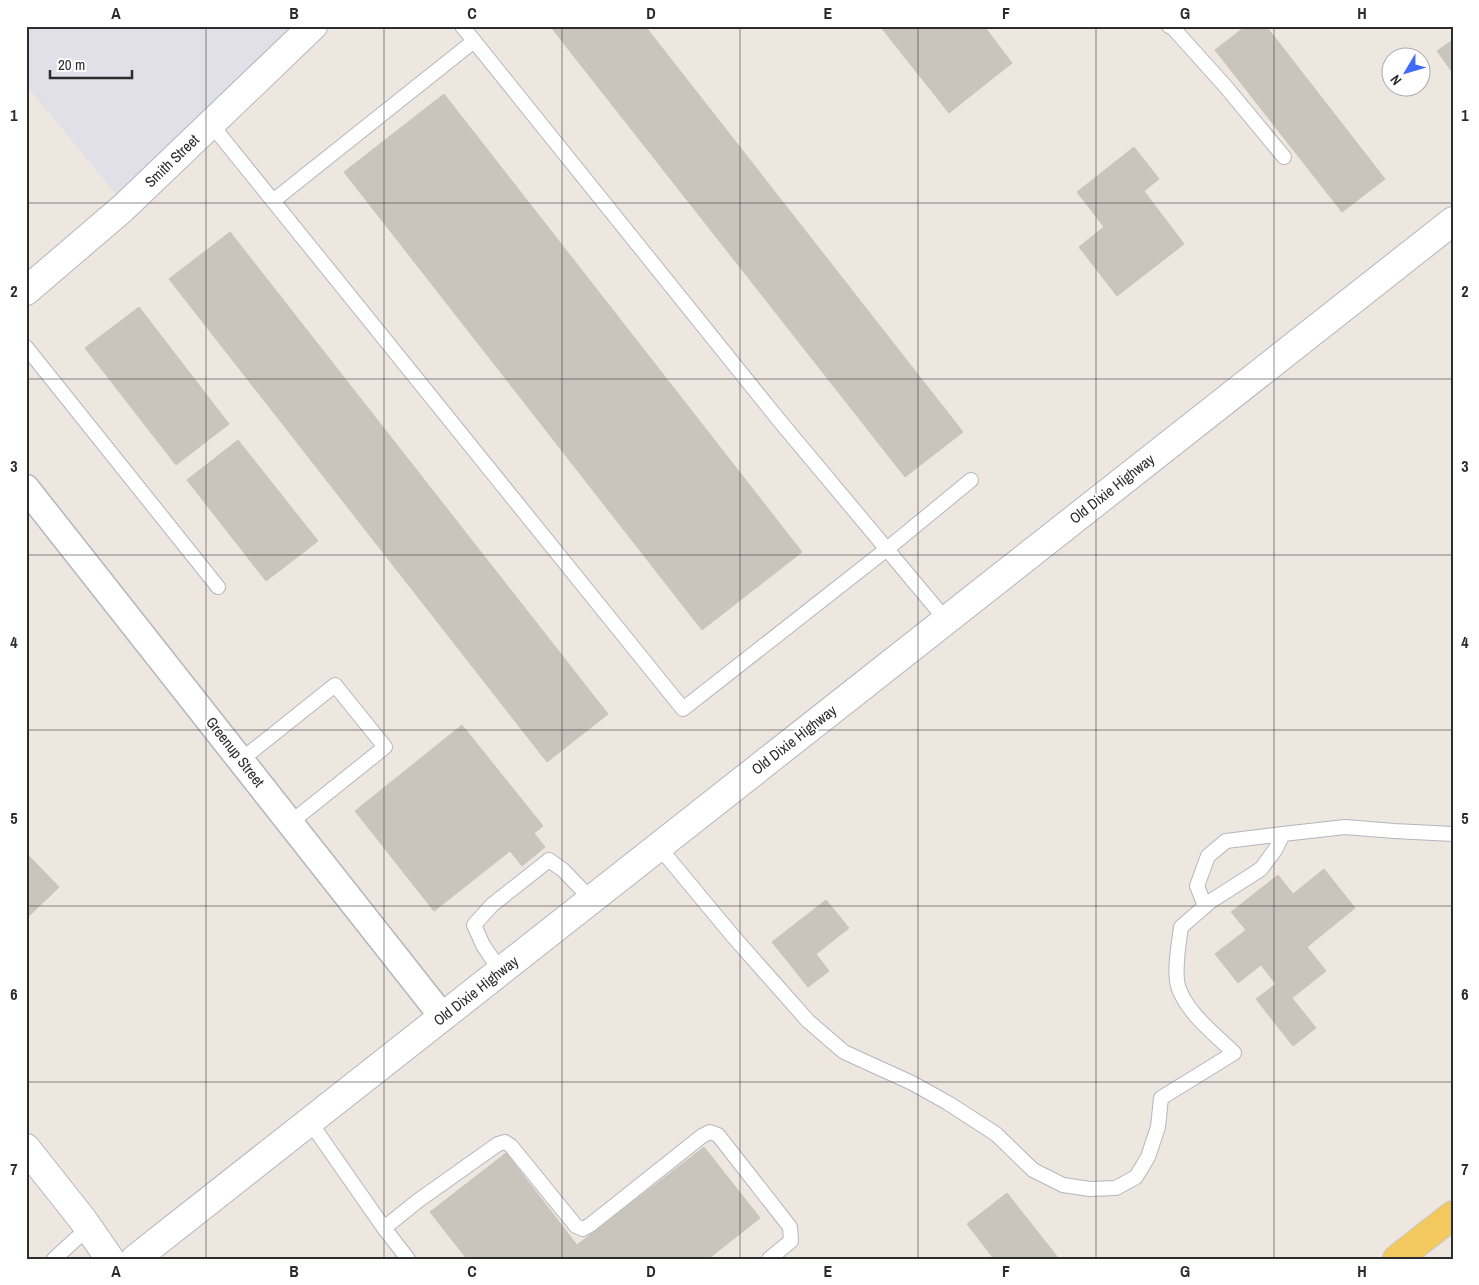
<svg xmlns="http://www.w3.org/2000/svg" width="1479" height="1285" font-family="'Archivo Narrow',sans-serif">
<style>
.industrial{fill:#e1dfe7}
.building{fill:#c9c5bd;stroke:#cac3b8}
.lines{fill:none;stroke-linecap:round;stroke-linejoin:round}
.service-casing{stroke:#b2b6c0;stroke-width:16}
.minor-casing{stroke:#b2b6c0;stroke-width:29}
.tertiary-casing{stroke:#b2b6c0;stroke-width:30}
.primary-casing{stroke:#c8c8c8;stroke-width:30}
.service{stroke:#fff;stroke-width:14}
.minor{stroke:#fff;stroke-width:26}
.tertiary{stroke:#fff;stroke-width:28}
.primary{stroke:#f3c95f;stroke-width:28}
.grid{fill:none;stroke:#2c2c2c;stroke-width:1;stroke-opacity:0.55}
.labels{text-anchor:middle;stroke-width:4;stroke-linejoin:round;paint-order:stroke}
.street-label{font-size:15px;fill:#2c2c2c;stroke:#fff}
.neatline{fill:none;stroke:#2c2c2c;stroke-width:2}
.grid-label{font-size:16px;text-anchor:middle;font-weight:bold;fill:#2c2c2c}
</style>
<rect width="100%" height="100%" fill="#eee7df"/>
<path class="industrial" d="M 26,26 L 292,26 L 116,194 L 26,85 Z"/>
<g class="building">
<path d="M 550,26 L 645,26 L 963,432 L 905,477 Z"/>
<path d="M 880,26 L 984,26 L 1012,63 L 949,113 Z"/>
<path d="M 1246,26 L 1266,26 L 1385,179 L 1342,212 L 1215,50 Z"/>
<path d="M 1453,40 L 1453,73 L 1437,51 Z"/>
<path d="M 444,94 L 802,552 L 702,630 L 344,172 Z"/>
<path d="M 1134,147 L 1159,179 L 1144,191 L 1184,244 L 1117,296 L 1079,247 L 1104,227 L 1077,192 Z"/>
<path d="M 230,232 L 608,714 L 547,762 L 169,279 Z"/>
<path d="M 139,307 L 229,424 L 176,465 L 85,348 Z"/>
<path d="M 238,440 L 318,541 L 266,581 L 187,480 Z"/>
<path d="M 462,725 L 543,826 L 534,833 L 545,847 L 522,866 L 510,851 L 434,911 L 355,811 Z"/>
<path d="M 26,853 L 59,887 L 26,919 Z"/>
<path d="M 1324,869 L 1355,908 L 1307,947 L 1326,971 L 1292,998 L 1316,1028 L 1293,1046 L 1256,999 L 1276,984 L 1261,965 L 1238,983 L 1215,954 L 1246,930 L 1231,912 L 1278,875 L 1293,894 Z"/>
<path d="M 826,900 L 849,928 L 816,954 L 829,971 L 808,987 L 772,942 Z"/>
<path d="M 704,1147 L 760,1218 L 708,1259 L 467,1259 L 430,1212 L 506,1153 L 577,1245 Z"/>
<path d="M 1007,1193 L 1059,1259 L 994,1259 L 967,1224 Z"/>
</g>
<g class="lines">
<g class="service-casing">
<g id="service">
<path d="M 462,26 L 778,419 L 946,620"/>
<path d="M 1169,26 L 1173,28 L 1226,87 L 1284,157"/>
<path d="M 211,124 L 683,709 L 887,549 L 971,480"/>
<path d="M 273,201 L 474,41"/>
<path d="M 26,347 L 218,587"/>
<path d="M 241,760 L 335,685 L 385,747 L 290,823"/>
<path d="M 659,847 L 732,935 L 808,1021 L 844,1052 L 912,1083 L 948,1103 L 996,1134 L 1033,1170 L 1063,1185 L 1090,1189 L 1116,1188 L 1136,1177 L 1148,1157 L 1158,1127 L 1161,1098 L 1234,1053 C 1215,1034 1189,1015 1179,989 C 1173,974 1179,943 1181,927 L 1211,901 L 1261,869 L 1275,850 L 1283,834 L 1345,827 L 1394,831 L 1453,834"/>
<path d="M 1205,906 L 1197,886 L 1208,856 L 1226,841 L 1283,834"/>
<path d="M 501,972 L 483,945 L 474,925 L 492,905 L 549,860 L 563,870 L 592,900"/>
<path d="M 310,1122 L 384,1228 L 408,1259"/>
<path d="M 384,1228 L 419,1200 L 498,1144 L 505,1142 L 511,1146 L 576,1226 L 583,1229 L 590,1225 L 702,1136 L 710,1132 L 718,1135 L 790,1227 L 791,1241 L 769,1259"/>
<path d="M 54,1259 L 88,1228"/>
</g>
</g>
<g class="minor-casing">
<path id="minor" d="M 26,488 L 443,1017"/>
</g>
<g class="tertiary-casing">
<g id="tertiary">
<path d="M 26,291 L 123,208 L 313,26"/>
<path d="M 26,1148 L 83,1220 L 110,1259"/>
<path d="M 135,1259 L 1453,221"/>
</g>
</g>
<g class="primary-casing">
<path id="primary" d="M 1397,1259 L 1453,1215"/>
</g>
<use href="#service" class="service"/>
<use href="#minor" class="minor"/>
<use href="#tertiary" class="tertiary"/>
<use href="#primary" class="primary"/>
</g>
<path class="grid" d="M 206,26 L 206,1259M 384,26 L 384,1259M 562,26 L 562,1259M 740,26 L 740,1259M 918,26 L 918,1259M 1096,26 L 1096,1259M 1274,26 L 1274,1259M 26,203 L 1453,203M 26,379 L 1453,379M 26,555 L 1453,555M 26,730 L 1453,730M 26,906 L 1453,906M 26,1082 L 1453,1082"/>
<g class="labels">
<g class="street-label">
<text transform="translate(172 161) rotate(-44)" y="5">Smith Street</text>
<text transform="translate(1112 489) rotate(-38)" y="5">Old Dixie Highway</text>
<text transform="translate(794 740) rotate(-38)" y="5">Old Dixie Highway</text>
<text transform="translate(235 752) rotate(52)" y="5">Greenup Street</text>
<text transform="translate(476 991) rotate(-38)" y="5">Old Dixie Highway</text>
</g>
</g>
<rect width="1479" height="1285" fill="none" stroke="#ffffff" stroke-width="55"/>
<g transform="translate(1406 72) rotate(232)"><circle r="24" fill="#ffffff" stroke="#ababab"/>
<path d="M0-4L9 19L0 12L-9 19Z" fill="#3e6bfc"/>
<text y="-8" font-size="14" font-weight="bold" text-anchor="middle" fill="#2c2c2c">N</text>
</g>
<path d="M50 70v8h82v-8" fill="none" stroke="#2c2c2c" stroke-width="2.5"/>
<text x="58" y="70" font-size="15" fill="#2c2c2c" stroke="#ffffff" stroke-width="4" paint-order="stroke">20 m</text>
<rect x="28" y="28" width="1424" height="1230" class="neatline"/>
<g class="grid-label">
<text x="116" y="19">A</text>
<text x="294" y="19">B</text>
<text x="472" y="19">C</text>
<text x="651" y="19">D</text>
<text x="828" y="19">E</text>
<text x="1006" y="19">F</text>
<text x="1185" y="19">G</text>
<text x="1362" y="19">H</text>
<text x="14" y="121">1</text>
<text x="1465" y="121">1</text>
<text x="14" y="297">2</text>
<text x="1465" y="297">2</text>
<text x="14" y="472">3</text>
<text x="1465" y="472">3</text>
<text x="14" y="648">4</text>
<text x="1465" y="648">4</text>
<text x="14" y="824">5</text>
<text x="1465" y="824">5</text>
<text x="14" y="1000">6</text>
<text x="1465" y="1000">6</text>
<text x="14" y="1175">7</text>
<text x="1465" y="1175">7</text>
<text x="116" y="1277">A</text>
<text x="294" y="1277">B</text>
<text x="472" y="1277">C</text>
<text x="651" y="1277">D</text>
<text x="828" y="1277">E</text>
<text x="1006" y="1277">F</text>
<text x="1185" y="1277">G</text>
<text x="1362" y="1277">H</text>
</g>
</svg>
